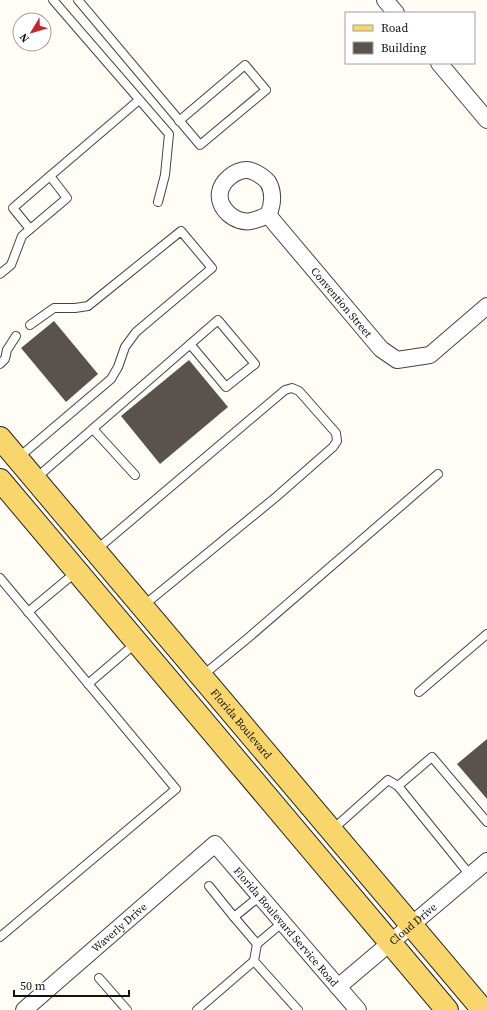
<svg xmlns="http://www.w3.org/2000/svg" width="487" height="1010" font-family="'Source Serif 4',serif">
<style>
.building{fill:#5a524d}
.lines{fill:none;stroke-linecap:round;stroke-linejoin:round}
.service-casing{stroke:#444;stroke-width:10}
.minor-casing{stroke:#444;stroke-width:18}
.primary-casing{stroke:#222;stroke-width:24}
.service{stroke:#fff;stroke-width:8}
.minor{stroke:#fff;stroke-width:16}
.primary{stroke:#f9d66b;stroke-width:22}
.labels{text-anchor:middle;stroke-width:4;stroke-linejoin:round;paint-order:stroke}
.street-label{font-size:11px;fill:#111;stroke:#fff}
</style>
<rect width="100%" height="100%" fill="#fffdf5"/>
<g class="building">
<path d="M 54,321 L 98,374 L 66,402 L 21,348 Z"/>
<path d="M 189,360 L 228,407 L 160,464 L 121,416 Z"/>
<path d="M 487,739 L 487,799 L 457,764 Z"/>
</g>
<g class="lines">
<g class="service-casing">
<g id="service">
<path d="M 53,0 L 169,134 L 165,175 L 158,202"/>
<path d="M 78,0 L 200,145 L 266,90 L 245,65 L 179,121"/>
<path d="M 30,229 L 13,208 L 50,176"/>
<path d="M 0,274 L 11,265 L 22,236 L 67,198 L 50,176 L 139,100"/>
<path d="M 0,364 L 5,359 L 7,350 L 16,336"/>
<path d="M 93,429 L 135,475"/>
<path d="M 18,458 L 111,379 L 118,367 L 125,347 L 136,332 L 212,268 L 181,231 L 88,306 L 75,308 L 54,308 L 30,325"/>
<path d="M 35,479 L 218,320 L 255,364 L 226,387 L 190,344"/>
<path d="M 96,550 L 285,390 L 292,388 L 299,391 L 336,433 L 337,441 L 333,447 L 276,497 L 143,606"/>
<path d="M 0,578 L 176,789 L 0,937"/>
<path d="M 28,612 L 76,572"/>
<path d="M 202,676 L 248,638 L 438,474"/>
<path d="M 88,684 L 136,643"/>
<path d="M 419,692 L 487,634"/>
<path d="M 398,786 L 432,757 L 487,822"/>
<path d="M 332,830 L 388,780 L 398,786 L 470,875"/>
<path d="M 209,886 L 234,917"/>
<path d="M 260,896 L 234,917 L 257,944 L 254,961 L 298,1010"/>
<path d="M 257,944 L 283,922"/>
<path d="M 99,978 L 127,1010"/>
<path d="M 197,1010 L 254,961"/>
</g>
</g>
<g class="minor-casing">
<g id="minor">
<path d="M 385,0 L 396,13"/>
<path d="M 439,63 L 487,120"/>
<path id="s1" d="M 268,215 C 273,205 274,192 268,182 C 264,177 253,170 247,170 C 235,170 222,181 220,192 C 217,208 235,224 251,221 C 257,220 263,217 268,215 L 381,349 L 397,360 L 430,355 L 487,306"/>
<path id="s2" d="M 338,987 L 487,861"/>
<path id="s3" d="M 24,1010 L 215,844 L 358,1010"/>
</g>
</g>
<g class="primary-casing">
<g id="primary">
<path id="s4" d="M 0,438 L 483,1010"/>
<path d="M 0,480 L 447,1010"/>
</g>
</g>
<use href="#service" class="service"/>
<use href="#minor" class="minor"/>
<use href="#primary" class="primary"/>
</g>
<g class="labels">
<g class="street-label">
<text dy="4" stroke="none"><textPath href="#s1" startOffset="277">Convention Street</textPath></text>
<text dy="4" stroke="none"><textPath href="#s4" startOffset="374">Florida Boulevard</textPath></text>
<text dy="4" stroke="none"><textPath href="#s2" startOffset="98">Cloud Drive</textPath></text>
<text dy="4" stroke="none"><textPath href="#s3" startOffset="126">Waverly Drive</textPath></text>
<text dy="4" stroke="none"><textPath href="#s3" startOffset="362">Florida Boulevard Service Road</textPath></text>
</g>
</g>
<rect x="345" y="12" width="130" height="52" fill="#ffffff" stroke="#a0a0a0"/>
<rect x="353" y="25" width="20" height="6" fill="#f9d66b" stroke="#a0a0a0"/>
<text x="381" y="32" font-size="12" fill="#111111">Road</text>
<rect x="353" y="42" width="20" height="12" fill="#5a524d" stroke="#a0a0a0"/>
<text x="381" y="52" font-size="12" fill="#111111">Building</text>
<g transform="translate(32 32) rotate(232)"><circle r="19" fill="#ffffff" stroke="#a0a0a0"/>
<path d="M0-3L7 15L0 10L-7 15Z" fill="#c4262e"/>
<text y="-6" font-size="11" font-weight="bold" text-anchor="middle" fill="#111111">N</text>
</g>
<path d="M14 990v6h115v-6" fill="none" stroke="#111111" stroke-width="2"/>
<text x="20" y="990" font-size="12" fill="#111111" stroke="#ffffff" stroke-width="3" paint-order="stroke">50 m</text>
</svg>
